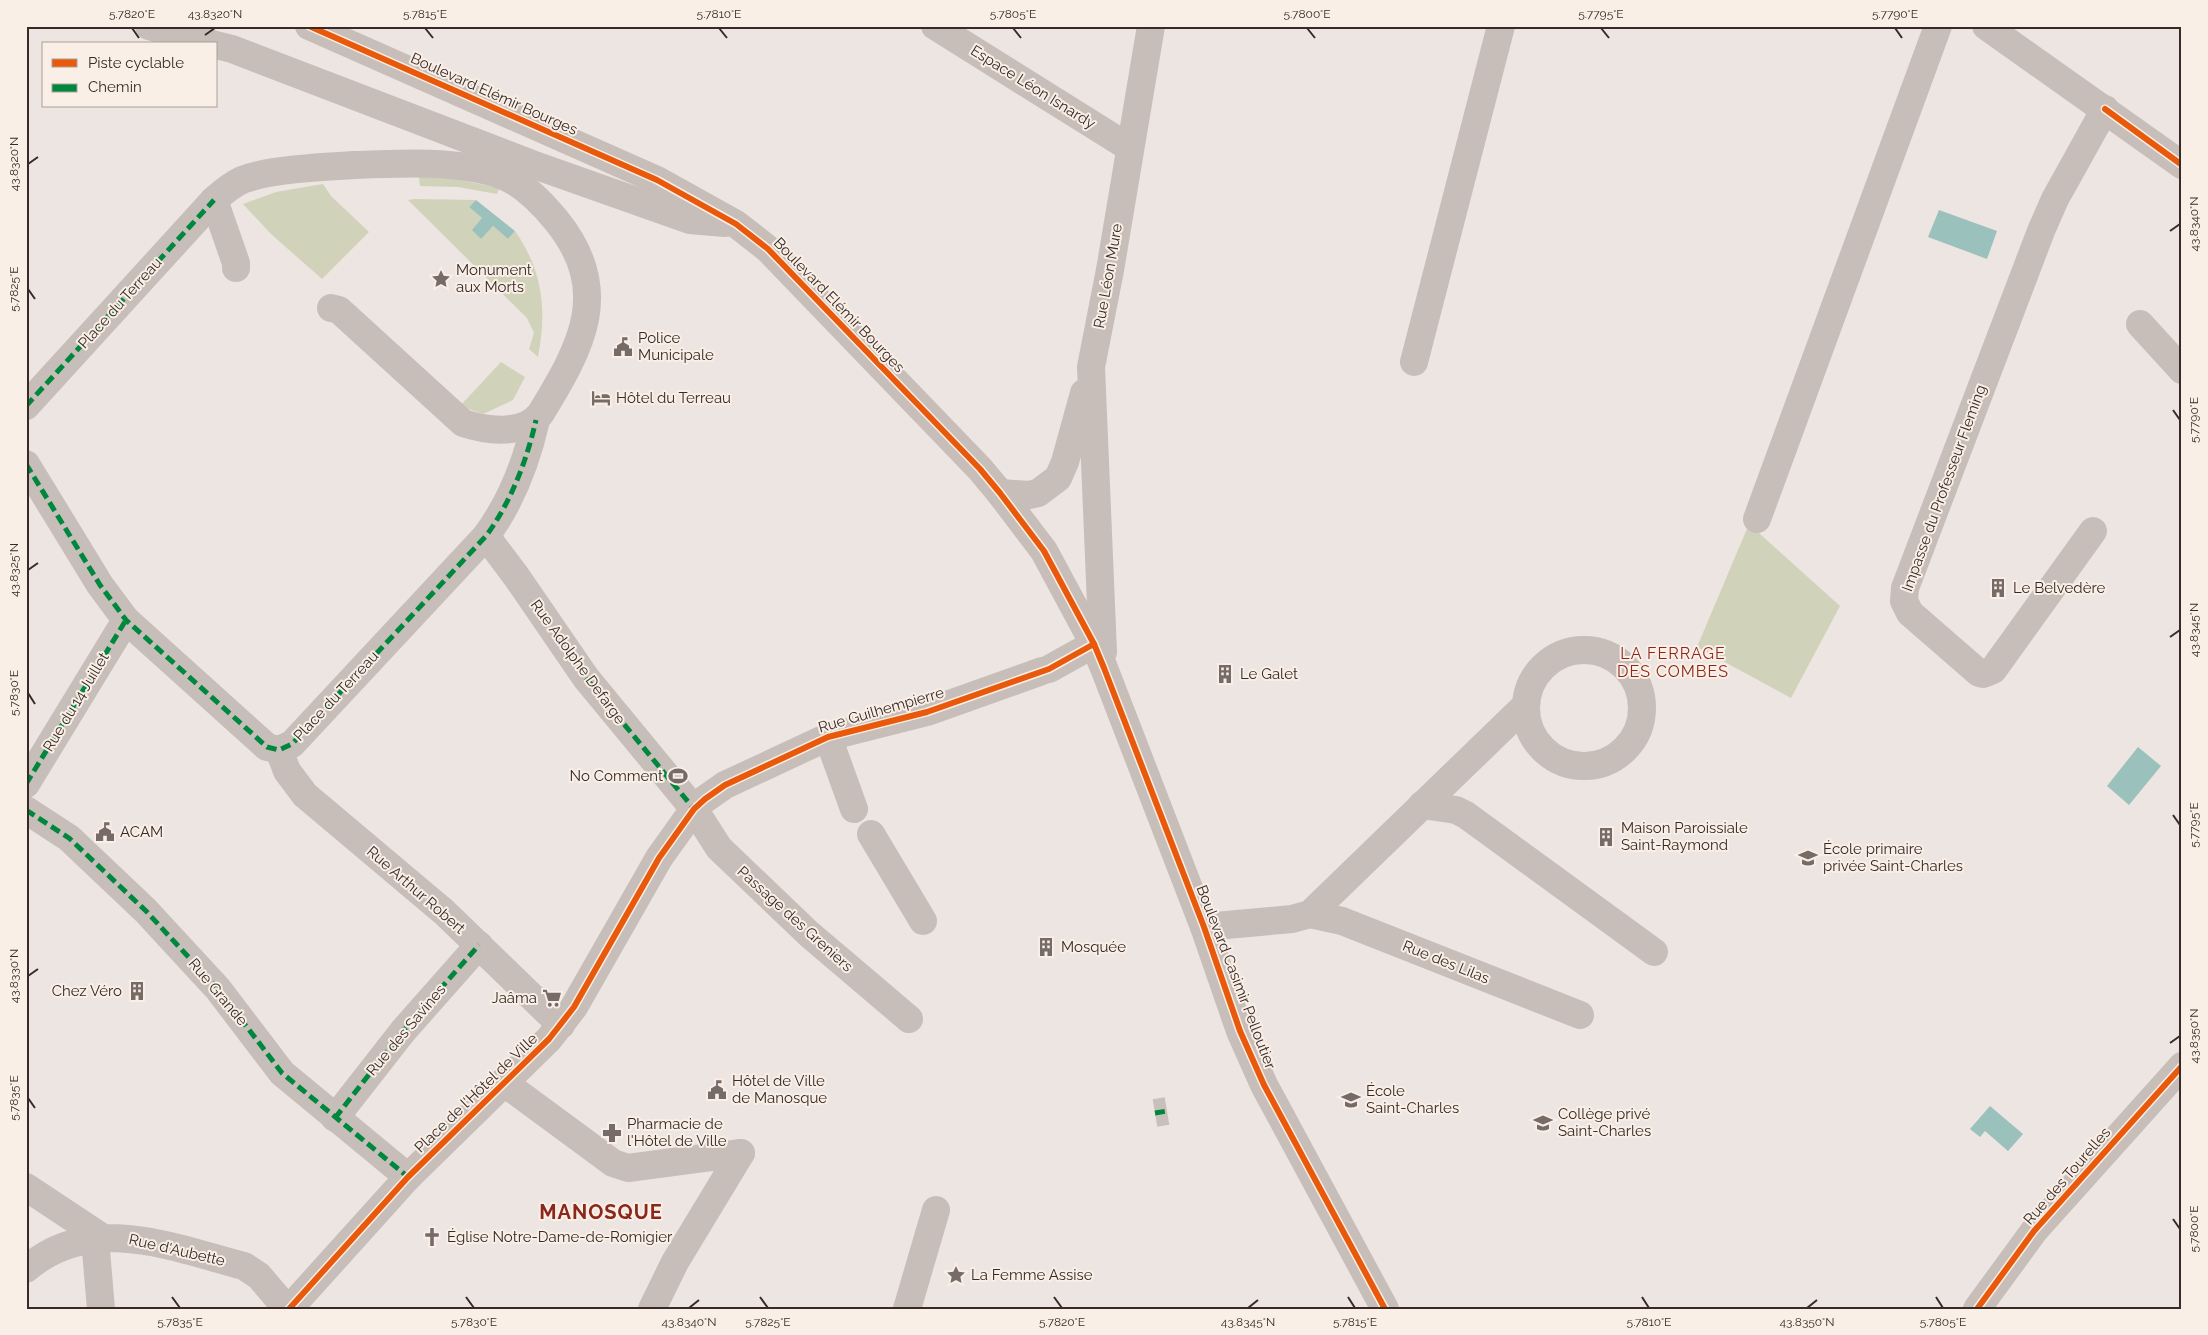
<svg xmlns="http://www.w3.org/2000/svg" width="2208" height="1335" font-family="Raleway,sans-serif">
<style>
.green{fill:#d1d2ba}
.water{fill:#9bc1bd}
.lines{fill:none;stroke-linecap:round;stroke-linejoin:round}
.minor-tunnel{stroke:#c9c0bc;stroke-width:28;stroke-dasharray:28 14;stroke-linecap:butt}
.minor{stroke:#c7beb9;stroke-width:28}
.quiet{stroke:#00873e;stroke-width:5;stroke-dasharray:10 5;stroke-linecap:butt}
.cycleway-casing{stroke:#faefe7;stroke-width:9}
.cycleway{stroke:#e8590c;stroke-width:6}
.ticks{fill:none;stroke:#372a27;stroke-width:2}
.labels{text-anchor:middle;stroke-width:4;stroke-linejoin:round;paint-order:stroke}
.street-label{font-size:15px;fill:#372a27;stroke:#faefe7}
.poi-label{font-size:15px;fill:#372a27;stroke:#faefe7;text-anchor:start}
.neighbourhood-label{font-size:16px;letter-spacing:1px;fill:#8b281c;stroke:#faefe7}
.district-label{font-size:20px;font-weight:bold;letter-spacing:1px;fill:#8b281c;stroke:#faefe7}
.neatline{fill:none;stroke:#372a27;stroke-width:2}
.ticks-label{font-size:12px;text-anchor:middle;fill:#372a27}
</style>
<rect width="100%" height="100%" fill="#ede5e1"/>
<g class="green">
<path d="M 428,176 L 456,179 L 499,188 L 497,194 L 458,187 L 420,186 L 419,177 Z"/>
<path d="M 323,184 L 331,196 L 369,232 L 322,279 L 271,234 L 243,204 L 276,192 Z"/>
<path d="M 414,199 L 476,200 L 469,207 L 482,218 L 480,239 L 493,226 L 508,239 L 515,231 C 543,271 547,310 538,357 L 529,349 L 534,333 L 527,318 L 408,200 Z"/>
<path d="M 501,362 L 525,377 L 513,400 L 483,414 L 460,406 Z"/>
<path d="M 1749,524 L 1840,606 L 1791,698 L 1697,647 Z"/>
</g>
<g class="water">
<path d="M 476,200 L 515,231 L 508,239 L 493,226 L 481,239 L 472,230 L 482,218 L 469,207 Z"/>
<path d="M 1939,210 L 1997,231 L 1987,259 L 1928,237 Z"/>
<path d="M 2138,747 L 2161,766 L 2129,805 L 2107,786 Z"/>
<path d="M 1990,1106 L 2023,1134 L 2008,1151 L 1985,1131 L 1980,1137 L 1970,1129 Z"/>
</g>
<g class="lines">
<path class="minor-tunnel" d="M 1155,1113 L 1167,1111"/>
<g class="minor">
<path d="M 149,26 L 212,44"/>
<path d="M 309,26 L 657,180 L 736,224 L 768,249 L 980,469 L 1000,493 L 1044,551 L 1094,644 L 1104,668 L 1204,927 L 1240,1031 L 1264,1085 L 1385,1309"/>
<path d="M 935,26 L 1130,148"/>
<path d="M 1986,26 L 2182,165"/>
<path d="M 216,45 L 232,49 L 540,167 L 690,220 L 725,223"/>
<path d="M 236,268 L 236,263 L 214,200 C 223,192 231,185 242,180 C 270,169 323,167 354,165 C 398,163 460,160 501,175 C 523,183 541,202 556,220 C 613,290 582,346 541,413 C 524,436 487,431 463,423 L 339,310 L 331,308"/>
<path d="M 2140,324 L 2182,370"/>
<path d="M 1414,362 L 1501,26"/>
<path d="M 26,406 L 214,200"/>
<path d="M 26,464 L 100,585 L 126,620 L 267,747 L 279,750 L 292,744 L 486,536 C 511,502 527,460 536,420"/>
<path d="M 1000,493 L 1029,495 L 1038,493 L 1058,478 L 1065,462 L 1084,393"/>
<path d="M 1757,519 L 1938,26"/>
<path d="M 2093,531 L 1993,670 L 1983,674 L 1979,673 L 1910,613 L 1904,601 L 1905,588 L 2041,231 L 2055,199 L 2105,109"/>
<path d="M 486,536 L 516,576 L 586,678 L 694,809 L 719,848 L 809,934 L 909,1019"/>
<circle cx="1584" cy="708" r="58"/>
<path d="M 1103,652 L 1091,367 L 1110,270 L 1151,26"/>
<path d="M 1049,669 L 1094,644"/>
<path d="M 828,737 L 854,809"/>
<path d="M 279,750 L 287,771 L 305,795 L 444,912 L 561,1025"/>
<path d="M 26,784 L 126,620"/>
<path d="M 1422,805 L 1456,810 L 1466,815 L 1654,952"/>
<path d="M 26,810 L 69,838 L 146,911 L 218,989 L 282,1073 L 408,1177"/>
<path d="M 871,834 L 923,921"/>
<path d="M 1310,914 L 1342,921 L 1580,1015"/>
<path d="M 1204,927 L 1292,919 L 1310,914 L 1526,705"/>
<path d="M 503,1082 L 613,1163 L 628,1168 L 741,1153"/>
<path d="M 335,1118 L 403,1031 L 479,945"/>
<path d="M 26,1187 L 103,1238"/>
<path d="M 95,1239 L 101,1309"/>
<path d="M 26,1269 C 91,1213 171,1247 244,1266 L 259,1276 L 287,1309"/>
<path d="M 289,1309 L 408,1177 L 549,1039 L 574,1007 L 659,858 L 694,809 L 705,799 L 725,785 L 828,737 L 927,712 L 1042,671"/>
<path d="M 652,1309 L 675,1262 L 741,1153"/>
<path d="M 907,1309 L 936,1210"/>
<path d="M 1977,1309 L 2034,1231 L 2182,1066"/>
</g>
<g class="quiet">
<path d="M 26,406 L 214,200"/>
<path d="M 26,464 L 100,585 L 126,620 L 267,747 L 279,750 L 292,744 L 486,536 C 511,502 527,460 536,420"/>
<path d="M 586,678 L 694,809"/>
<path d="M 26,784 L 126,620"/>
<path d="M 26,810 L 69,838 L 146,911 L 218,989 L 282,1073 L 408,1177"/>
<path d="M 1155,1113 L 1167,1111"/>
<path d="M 335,1118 L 403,1031 L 479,945"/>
</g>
<g class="cycleway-casing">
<g id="cycleway">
<path d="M 309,26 L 657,180 L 736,224 L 768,249 L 980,469 L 1000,493 L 1044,551 L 1094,644 L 1104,668 L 1204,927 L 1240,1031 L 1264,1085 L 1385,1309"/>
<path d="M 2105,109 L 2182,165"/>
<path d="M 289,1309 L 408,1177 L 549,1039 L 574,1007 L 659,858 L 694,809 L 705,799 L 725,785 L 828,737 L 927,712 L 1049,669 L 1094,644"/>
<path d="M 1977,1309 L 2034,1231 L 2182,1066"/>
</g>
</g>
<use href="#cycleway" class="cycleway"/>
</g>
<path class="ticks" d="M 132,28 L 139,38M 425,28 L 433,38M 719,28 L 727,38M 1013,28 L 1021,38M 1307,28 L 1315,38M 1601,28 L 1609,38M 1895,28 L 1902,38M 205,35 L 215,28M 28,164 L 38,157M 2170,231 L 2180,224M 28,289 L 35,299M 2173,410 L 2180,420M 28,570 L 38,563M 2170,637 L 2180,630M 28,693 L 35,704M 2173,815 L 2180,825M 28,976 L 38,969M 2170,1043 L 2180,1036M 28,1098 L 35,1108M 2173,1219 L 2180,1229M 172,1297 L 180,1308M 466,1297 L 474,1308M 760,1297 L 768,1308M 1054,1297 L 1062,1308M 1348,1297 L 1355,1308M 1642,1297 L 1649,1308M 1936,1297 L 1943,1308M 689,1308 L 699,1300M 1248,1308 L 1258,1300M 1807,1308 L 1817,1300"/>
<defs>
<g id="sight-bare" transform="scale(1.5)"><path d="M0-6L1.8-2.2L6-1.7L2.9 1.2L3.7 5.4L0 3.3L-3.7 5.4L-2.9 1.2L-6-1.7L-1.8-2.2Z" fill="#776b68" stroke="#faefe7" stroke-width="2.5" paint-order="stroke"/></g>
<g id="civic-bare" transform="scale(1.5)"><path d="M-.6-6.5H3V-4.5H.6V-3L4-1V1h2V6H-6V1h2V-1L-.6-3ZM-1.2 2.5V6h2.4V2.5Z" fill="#776b68" stroke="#faefe7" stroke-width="2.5" paint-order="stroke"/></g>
<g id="hotel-bare" transform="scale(1.5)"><path d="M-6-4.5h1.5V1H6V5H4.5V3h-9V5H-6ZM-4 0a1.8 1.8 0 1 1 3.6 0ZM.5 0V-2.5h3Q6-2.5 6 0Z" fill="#776b68" stroke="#faefe7" stroke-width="2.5" paint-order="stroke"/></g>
<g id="building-bare" transform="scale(1.5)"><path d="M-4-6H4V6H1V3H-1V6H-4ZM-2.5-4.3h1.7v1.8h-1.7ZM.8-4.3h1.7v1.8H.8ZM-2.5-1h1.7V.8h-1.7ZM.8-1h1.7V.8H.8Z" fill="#776b68" stroke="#faefe7" stroke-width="2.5" paint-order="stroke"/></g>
<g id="stadium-bare" transform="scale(1.5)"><path d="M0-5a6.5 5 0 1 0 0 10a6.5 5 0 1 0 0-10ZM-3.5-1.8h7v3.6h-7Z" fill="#776b68" stroke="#faefe7" stroke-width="2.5" paint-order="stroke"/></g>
<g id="school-bare" transform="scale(1.5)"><path d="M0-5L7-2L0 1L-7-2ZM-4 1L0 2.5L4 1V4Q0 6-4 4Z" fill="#776b68" stroke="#faefe7" stroke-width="2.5" paint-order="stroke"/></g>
<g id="supermarket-bare" transform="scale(1.5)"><path d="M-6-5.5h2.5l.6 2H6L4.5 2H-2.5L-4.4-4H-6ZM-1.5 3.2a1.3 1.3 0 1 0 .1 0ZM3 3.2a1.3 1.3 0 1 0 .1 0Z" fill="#776b68" stroke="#faefe7" stroke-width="2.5" paint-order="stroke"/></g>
<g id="pharmacy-bare" transform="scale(1.5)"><path d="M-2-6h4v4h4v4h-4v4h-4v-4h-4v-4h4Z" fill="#776b68" stroke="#faefe7" stroke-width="2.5" paint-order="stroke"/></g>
<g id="church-bare" transform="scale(1.5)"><path d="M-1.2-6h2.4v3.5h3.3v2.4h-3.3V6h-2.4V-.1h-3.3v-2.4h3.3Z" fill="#776b68" stroke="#faefe7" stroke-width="2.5" paint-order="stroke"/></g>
</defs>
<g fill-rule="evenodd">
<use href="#sight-bare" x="441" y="279"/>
<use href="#civic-bare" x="623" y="347"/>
<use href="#hotel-bare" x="601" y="398"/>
<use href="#building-bare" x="1998" y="588"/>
<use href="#building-bare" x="1225" y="674"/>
<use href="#stadium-bare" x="678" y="776"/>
<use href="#civic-bare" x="105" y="832"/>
<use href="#building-bare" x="1606" y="837"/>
<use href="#school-bare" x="1808" y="858"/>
<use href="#building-bare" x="1046" y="947"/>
<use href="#building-bare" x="137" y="991"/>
<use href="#supermarket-bare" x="552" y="998"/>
<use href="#civic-bare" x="717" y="1090"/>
<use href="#school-bare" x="1351" y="1100"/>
<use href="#school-bare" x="1543" y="1123"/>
<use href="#pharmacy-bare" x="612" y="1133"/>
<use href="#church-bare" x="432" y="1237"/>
<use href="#sight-bare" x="956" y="1275"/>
</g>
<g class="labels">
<g class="street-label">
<text transform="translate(1033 87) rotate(32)" y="5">Espace Léon Isnardy</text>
<text transform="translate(494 94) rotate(24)" y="5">Boulevard Elémir Bourges</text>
<text transform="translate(1108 276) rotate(-80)" y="5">Rue Léon Mure</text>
<text transform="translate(120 303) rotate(-48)" y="5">Place du Terreau</text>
<text transform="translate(839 305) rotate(46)" y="5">Boulevard Elémir Bourges</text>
<text transform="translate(1944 488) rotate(-70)" y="5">Impasse du Professeur Fleming</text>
<text transform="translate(578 662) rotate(54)" y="5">Rue Adolphe Defarge</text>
<text transform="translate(336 696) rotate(-47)" y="5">Place du Terreau</text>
<text transform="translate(76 702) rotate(-59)" y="5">Rue du 14 Juillet</text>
<text transform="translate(881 710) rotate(-16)" y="5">Rue Guilhempierre</text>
<text transform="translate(416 890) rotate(41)" y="5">Rue Arthur Robert</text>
<text transform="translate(795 919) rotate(42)" y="5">Passage des Greniers</text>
<text transform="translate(1446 962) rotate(22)" y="5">Rue des Lilas</text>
<text transform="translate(1236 977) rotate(69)" y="5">Boulevard Casimir Pelloutier</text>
<text transform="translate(218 992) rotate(50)" y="5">Rue Grande</text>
<text transform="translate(406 1030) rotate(-50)" y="5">Rue des Savines</text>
<text transform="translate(476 1093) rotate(-44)" y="5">Place de l'Hôtel de Ville</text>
<text transform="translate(2067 1176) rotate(-49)" y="5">Rue des Tourelles</text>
<text transform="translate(177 1250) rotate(13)" y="5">Rue d'Aubette</text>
</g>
<g class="poi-label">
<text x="456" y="275">Monument<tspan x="456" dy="17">aux Morts</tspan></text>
<text x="638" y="343">Police<tspan x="638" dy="17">Municipale</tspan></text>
<text x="616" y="403">Hôtel du Terreau</text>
<text x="2013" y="593">Le Belvedère</text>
<text x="1240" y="679">Le Galet</text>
<text x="663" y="781" text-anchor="end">No Comment</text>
<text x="1621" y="833">Maison Paroissiale<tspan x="1621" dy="17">Saint-Raymond</tspan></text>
<text x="120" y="837">ACAM</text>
<text x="1823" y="854">École primaire<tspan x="1823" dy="17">privée Saint-Charles</tspan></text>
<text x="1061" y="952">Mosquée</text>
<text x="122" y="996" text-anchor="end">Chez Véro</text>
<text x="537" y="1003" text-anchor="end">Jaâma</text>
<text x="732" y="1086">Hôtel de Ville<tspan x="732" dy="17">de Manosque</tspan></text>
<text x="1366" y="1096">École<tspan x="1366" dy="17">Saint-Charles</tspan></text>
<text x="1558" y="1119">Collège privé<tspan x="1558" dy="17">Saint-Charles</tspan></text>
<text x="627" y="1129">Pharmacie de<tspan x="627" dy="17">l'Hôtel de Ville</tspan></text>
<text x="447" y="1242">Église Notre-Dame-de-Romigier</text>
<text x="971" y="1280">La Femme Assise</text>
</g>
<g class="neighbourhood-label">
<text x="1673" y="659">LA FERRAGE<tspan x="1673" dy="18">DES COMBES</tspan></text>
</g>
<g class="district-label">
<text x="601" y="1219">MANOSQUE</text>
</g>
</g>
<rect width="2208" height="1335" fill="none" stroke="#faefe7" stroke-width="55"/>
<rect x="42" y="42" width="175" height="65" fill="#faefe7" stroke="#aca09a"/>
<rect x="52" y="59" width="25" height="8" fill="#e8590c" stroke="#aca09a"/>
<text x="88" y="68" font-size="15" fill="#372a27">Piste cyclable</text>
<rect x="52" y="84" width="25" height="8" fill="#00873e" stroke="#aca09a"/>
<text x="88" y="92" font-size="15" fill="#372a27">Chemin</text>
<rect x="28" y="28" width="2152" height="1280" class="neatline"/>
<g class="ticks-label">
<text x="132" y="18">5.7820°E</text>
<text x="215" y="18">43.8320°N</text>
<text x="425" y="18">5.7815°E</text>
<text x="719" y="18">5.7810°E</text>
<text x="1013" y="18">5.7805°E</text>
<text x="1307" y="18">5.7800°E</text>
<text x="1601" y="18">5.7795°E</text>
<text x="1895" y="18">5.7790°E</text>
<text transform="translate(14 164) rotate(-90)" y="4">43.8320°N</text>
<text transform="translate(2194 224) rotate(-90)" y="4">43.8340°N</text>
<text transform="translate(14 289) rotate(-90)" y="4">5.7825°E</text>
<text transform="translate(2194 420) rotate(-90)" y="4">5.7790°E</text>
<text transform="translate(14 570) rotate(-90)" y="4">43.8325°N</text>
<text transform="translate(2194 630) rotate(-90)" y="4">43.8345°N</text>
<text transform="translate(14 693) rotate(-90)" y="4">5.7830°E</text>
<text transform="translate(2194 825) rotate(-90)" y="4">5.7795°E</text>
<text transform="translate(14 976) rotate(-90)" y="4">43.8330°N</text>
<text transform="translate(2194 1036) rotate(-90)" y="4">43.8350°N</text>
<text transform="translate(14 1098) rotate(-90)" y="4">5.7835°E</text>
<text transform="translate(2194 1229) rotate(-90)" y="4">5.7800°E</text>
<text x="180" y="1326">5.7835°E</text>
<text x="474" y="1326">5.7830°E</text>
<text x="689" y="1326">43.8340°N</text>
<text x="768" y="1326">5.7825°E</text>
<text x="1062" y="1326">5.7820°E</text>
<text x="1248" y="1326">43.8345°N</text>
<text x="1355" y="1326">5.7815°E</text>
<text x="1649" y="1326">5.7810°E</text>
<text x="1807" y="1326">43.8350°N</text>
<text x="1943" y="1326">5.7805°E</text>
</g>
</svg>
